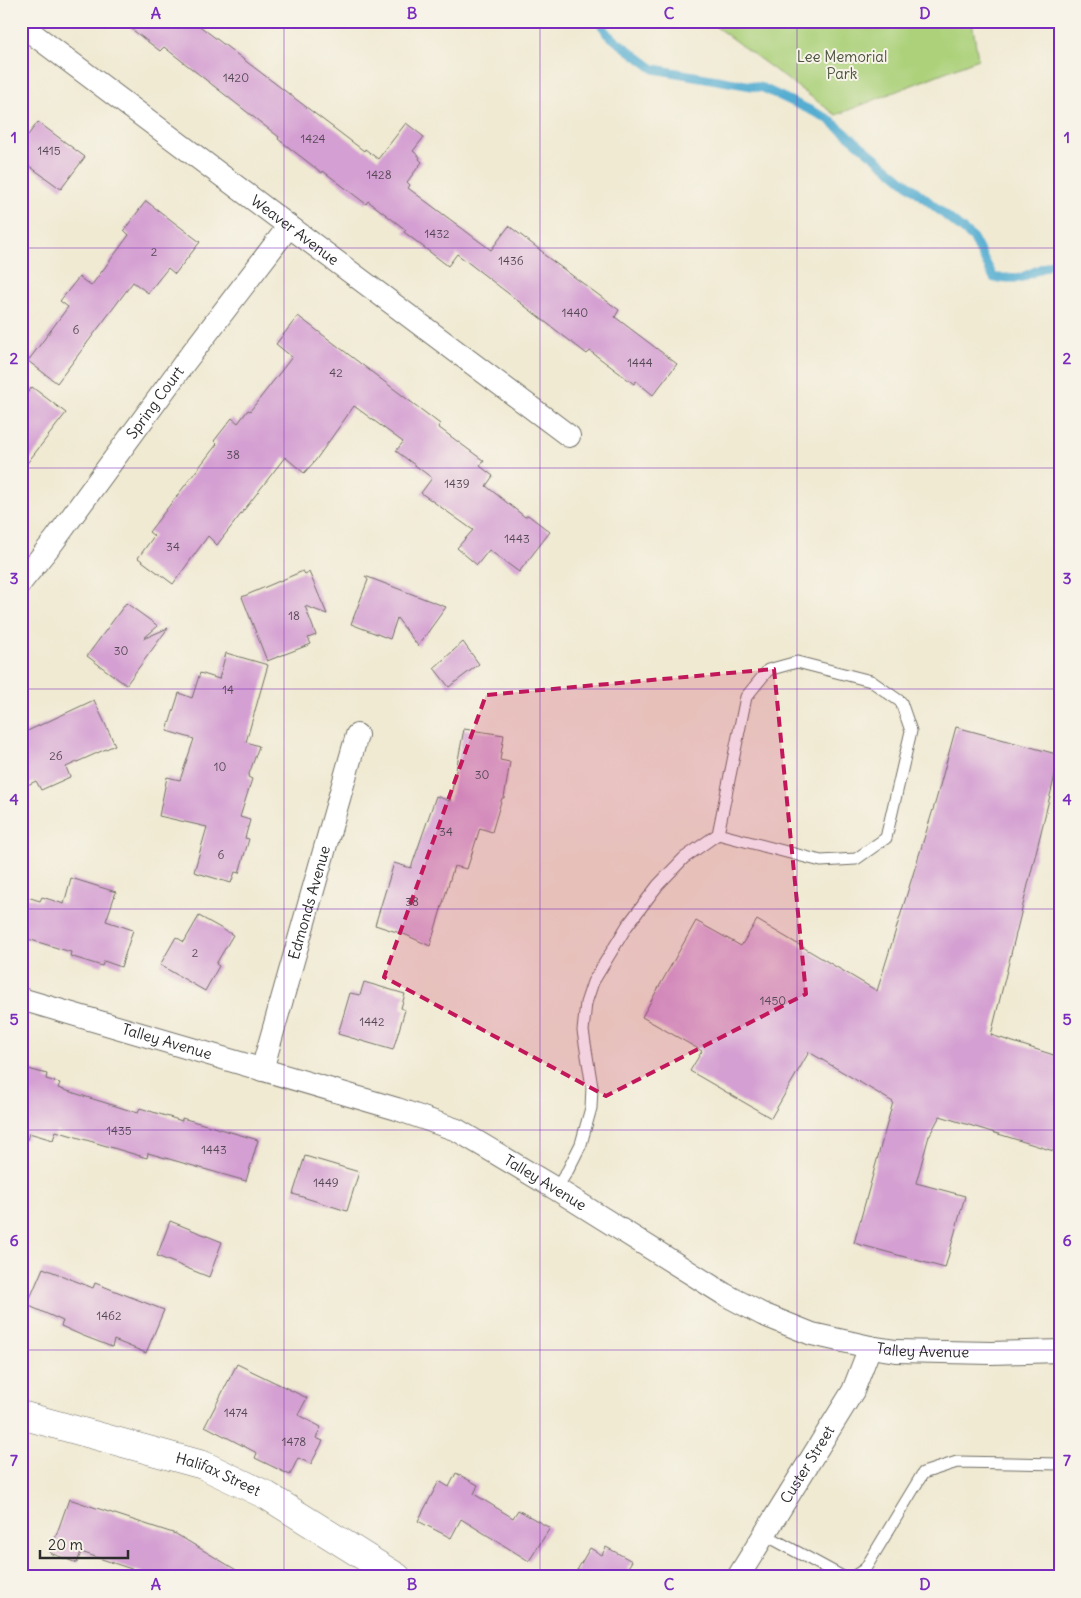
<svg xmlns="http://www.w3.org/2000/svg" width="1081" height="1598" font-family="Delius,sans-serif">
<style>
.green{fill:#acd17a;stroke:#6c7e52}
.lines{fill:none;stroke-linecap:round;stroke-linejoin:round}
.stream{stroke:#54add1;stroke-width:9}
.building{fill:#d49fd2}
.service-casing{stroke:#706e66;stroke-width:13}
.minor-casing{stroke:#706e66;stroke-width:24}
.secondary-casing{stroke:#706e66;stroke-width:29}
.service{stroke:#fff;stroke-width:11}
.minor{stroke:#fff;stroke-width:22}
.secondary{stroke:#fff;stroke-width:28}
.marked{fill:#c2185b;fill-opacity:0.2;stroke:#c2185b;stroke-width:4;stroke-dasharray:10 6;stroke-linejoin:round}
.grid{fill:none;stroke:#7b2cbf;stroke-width:1;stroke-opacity:0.55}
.labels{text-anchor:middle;stroke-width:4;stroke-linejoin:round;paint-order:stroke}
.number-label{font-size:12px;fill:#554855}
.park-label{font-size:15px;fill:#4b543f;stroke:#f7f3e8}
.street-label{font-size:15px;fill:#2b2b2b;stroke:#f7f3e8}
.neatline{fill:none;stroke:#7b2cbf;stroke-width:2}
.grid-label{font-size:16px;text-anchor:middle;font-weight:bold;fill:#7b2cbf}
</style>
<rect width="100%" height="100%" fill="#f7f3e8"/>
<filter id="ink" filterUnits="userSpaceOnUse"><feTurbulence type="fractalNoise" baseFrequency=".02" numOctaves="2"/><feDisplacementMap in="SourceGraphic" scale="10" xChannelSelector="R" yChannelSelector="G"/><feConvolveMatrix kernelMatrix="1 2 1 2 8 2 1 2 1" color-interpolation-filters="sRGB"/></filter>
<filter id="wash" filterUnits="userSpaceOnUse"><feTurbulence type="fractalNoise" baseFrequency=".0096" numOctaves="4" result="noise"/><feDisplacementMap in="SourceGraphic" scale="20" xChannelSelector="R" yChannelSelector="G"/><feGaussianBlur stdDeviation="1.12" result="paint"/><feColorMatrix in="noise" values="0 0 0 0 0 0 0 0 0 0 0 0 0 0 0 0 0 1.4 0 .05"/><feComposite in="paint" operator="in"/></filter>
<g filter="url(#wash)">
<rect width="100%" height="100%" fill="#f0ead3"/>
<path class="green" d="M 708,21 L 972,21 L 978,59 L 836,115 Z"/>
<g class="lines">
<path class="stream" d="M 601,21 L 607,34 L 654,69 L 763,88 L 827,118 L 973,238 L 994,278 L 1020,278 L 1060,260"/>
</g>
<g id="blocks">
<g class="building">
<path d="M 121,21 L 193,21 L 364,151 L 365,149 L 378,159 L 406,123 L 424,137 L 413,151 L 420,157 L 419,159 L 422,162 L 407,182 L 410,185 L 408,188 L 491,250 L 509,226 L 544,253 L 543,254 L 619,310 L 615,317 L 677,364 L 653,395 L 636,381 L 634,384 L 590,351 L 587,354 L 457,254 L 448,266 L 404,232 L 406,230 L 368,201 L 366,204 L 323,171 L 322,173 L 278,139 L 279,137 L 164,47 L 160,51 Z"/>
<path d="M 38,122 L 85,157 L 61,189 L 21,160 L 21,144 Z"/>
<path d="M 146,201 L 200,242 L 175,274 L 168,268 L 148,293 L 133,282 L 57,383 L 28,361 L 68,307 L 60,301 L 79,277 L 91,286 L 129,235 L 124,230 Z"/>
<path d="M 298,316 L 440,424 L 438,427 L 484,461 L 480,466 L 493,476 L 486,486 L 525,517 L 528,515 L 550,532 L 519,572 L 489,550 L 477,565 L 457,548 L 473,530 L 421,493 L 432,478 L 396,451 L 403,442 L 354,406 L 315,461 L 304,473 L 285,457 L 217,545 L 208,536 L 173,584 L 138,558 L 154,536 L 149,532 L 217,444 L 214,441 L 232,418 L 238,423 L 248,410 L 250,411 L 292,357 L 276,344 Z"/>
<path d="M 32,387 L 66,413 L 21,471 L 21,401 Z"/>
<path d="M 303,571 L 305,574 L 309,572 L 327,614 L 305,606 L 316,635 L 308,638 L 311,644 L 267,661 L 242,597 Z"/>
<path d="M 365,576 L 446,607 L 418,646 L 397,618 L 390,639 L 351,624 L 368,580 Z"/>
<path d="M 126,603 L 158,626 L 143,639 L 168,628 L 126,685 L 87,656 Z"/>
<path d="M 463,642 L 479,664 L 449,687 L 434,668 Z"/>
<path d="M 226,653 L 268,665 L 246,742 L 259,746 L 248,777 L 252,779 L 240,817 L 250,820 L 245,838 L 249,839 L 239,873 L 235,872 L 231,883 L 194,872 L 207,827 L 159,816 L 167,777 L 180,780 L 194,739 L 167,731 L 179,693 L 192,698 L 200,673 L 219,679 Z"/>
<path d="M 94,700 L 115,745 L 66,767 L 70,777 L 41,790 L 36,781 L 21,788 L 21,734 Z"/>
<path d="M 956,727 L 1060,755 L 991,1035 L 1060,1057 L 1060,1153 L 940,1116 L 929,1136 L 916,1183 L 965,1196 L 945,1268 L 854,1243 L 893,1102 L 809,1052 L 771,1118 L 690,1071 L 702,1051 L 642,1017 L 696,921 L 741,946 L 757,920 L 877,991 L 936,800 Z"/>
<path d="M 464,729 L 504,735 L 500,760 L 510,762 L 504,798 L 502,798 L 492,832 L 480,828 L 467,869 L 454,866 L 430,946 L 406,935 L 375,925 L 394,863 L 411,868 L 436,796 L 450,801 Z"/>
<path d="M 71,878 L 116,892 L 106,921 L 133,930 L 121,967 L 104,961 L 102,966 L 70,956 L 71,952 L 21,937 L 21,895 L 40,901 L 42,897 L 64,904 Z"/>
<path d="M 199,916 L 233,935 L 216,964 L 219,966 L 205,991 L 160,965 L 176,937 L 184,942 Z"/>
<path d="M 364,982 L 405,994 L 401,1008 L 405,1010 L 393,1050 L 338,1034 L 350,993 L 360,995 Z"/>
<path d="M 21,1067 L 47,1074 L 46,1079 L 60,1083 L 58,1088 L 138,1113 L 140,1108 L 182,1121 L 182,1118 L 258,1140 L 246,1181 L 148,1153 L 147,1158 L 56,1131 L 53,1140 L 29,1133 L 27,1140 L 21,1139 Z"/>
<path d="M 305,1156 L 359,1172 L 347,1211 L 293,1194 Z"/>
<path d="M 170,1221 L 222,1242 L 209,1277 L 157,1256 Z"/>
<path d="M 43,1268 L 93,1288 L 95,1283 L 164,1310 L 146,1353 L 114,1340 L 112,1347 L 81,1335 L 61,1326 L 63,1321 L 27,1305 Z"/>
<path d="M 237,1364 L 307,1398 L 298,1415 L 321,1427 L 316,1438 L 323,1441 L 311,1464 L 298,1458 L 290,1475 L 255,1458 L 257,1453 L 205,1426 Z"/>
<path d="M 456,1473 L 478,1485 L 474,1494 L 513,1518 L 518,1510 L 550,1528 L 529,1561 L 461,1519 L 451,1538 L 418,1521 L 439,1481 L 449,1487 Z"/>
<path d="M 69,1499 L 176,1534 L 248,1577 L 155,1577 L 81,1552 L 77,1563 L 50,1553 Z"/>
<path d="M 606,1547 L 632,1561 L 627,1569 L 640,1577 L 573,1577 L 590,1548 L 602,1555 Z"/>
</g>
</g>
</g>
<g filter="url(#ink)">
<use href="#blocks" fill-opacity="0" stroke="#706e66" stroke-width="1"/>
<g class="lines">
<g class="service-casing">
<g id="service">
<path d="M 556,1189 L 568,1170 L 581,1144 L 591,1108 L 592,1087 L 583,1031 L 586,1003 L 593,982 L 627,926 L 658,885 L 684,858 L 718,834 L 821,861 L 856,859 L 886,838 L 911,731 L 901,702 L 871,681 L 797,662 L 768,670 L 746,697 L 718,834"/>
<path d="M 764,1534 L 843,1577"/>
<path d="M 853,1577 L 865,1569 L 923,1473 L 957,1462 L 1060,1464"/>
</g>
</g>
<g class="minor-casing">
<g id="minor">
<path id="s1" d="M 21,25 L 569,436"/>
<path id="s2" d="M 21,582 L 54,541 L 185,362 L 289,226"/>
<path id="s3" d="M 21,999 L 397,1109 L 457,1130 L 556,1189 L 724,1294 L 762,1314 L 812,1334 L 870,1347 L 896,1351 L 991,1353 L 1060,1351"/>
<path id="s4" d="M 262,1070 L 357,735"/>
<path id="s5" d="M 738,1577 L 853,1391 L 870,1347"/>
</g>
</g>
<g class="secondary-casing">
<g id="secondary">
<path id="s6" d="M 21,1415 L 203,1465 L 266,1495 L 397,1577"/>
</g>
</g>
<use href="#service" class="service"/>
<use href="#minor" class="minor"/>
<use href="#secondary" class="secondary"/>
</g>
</g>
<path class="marked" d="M 774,669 L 806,994 L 606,1096 L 384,977 L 486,695 Z"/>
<path class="grid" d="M 284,21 L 284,1577M 540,21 L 540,1577M 797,21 L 797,1577M 21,248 L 1060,248M 21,468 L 1060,468M 21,689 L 1060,689M 21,909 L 1060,909M 21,1130 L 1060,1130M 21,1350 L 1060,1350"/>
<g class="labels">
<g class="number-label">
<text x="236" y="82">1420</text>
<text x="313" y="143">1424</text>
<text x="49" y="155">1415</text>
<text x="379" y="179">1428</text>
<text x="437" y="238">1432</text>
<text x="154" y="256">2</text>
<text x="511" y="265">1436</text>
<text x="575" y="317">1440</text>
<text x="76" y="334">6</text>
<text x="640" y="367">1444</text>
<text x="336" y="377">42</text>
<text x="233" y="459">38</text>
<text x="457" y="488">1439</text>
<text x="517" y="543">1443</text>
<text x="173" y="551">34</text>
<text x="294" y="620">18</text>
<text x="121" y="655">30</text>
<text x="228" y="694">14</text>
<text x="56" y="760">26</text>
<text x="220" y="771">10</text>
<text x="482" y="779">30</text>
<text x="446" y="836">34</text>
<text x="221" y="859">6</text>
<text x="412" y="906">38</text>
<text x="195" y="957">2</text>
<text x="773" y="1005">1450</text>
<text x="372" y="1026">1442</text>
<text x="119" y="1135">1435</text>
<text x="214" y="1154">1443</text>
<text x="326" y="1187">1449</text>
<text x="109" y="1320">1462</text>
<text x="236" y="1417">1474</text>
<text x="294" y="1446">1478</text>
</g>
<g class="park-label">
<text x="842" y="62">Lee Memorial<tspan x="842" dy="17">Park</tspan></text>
</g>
<g class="street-label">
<text dy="5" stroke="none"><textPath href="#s1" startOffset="342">Weaver Avenue</textPath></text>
<text dy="5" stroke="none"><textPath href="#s2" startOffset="224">Spring Court</textPath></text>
<text dy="5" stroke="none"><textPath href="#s4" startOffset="174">Edmonds Avenue</textPath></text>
<text dy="5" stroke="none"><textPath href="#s3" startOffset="152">Talley Avenue</textPath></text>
<text dy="5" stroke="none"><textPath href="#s3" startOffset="558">Talley Avenue</textPath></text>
<text dy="5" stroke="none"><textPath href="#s3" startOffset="978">Talley Avenue</textPath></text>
<text dy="5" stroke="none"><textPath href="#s5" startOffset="132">Custer Street</textPath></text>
<text dy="5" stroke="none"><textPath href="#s6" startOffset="206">Halifax Street</textPath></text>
</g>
</g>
<rect width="1081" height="1598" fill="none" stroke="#f7f3e8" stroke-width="55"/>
<path d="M40 1550v8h88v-8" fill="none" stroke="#2b2b2b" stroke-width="2.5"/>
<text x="48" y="1550" font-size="15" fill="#2b2b2b" stroke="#f7f3e8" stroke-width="4" paint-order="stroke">20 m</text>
<rect x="28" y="28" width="1026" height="1542" class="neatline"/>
<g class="grid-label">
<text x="156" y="19">A</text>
<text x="412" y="19">B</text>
<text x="669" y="19">C</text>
<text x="925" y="19">D</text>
<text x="14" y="143">1</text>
<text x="1067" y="143">1</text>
<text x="14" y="364">2</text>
<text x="1067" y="364">2</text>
<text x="14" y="584">3</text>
<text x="1067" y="584">3</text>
<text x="14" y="805">4</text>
<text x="1067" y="805">4</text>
<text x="14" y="1025">5</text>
<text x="1067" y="1025">5</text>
<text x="14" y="1246">6</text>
<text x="1067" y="1246">6</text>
<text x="14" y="1466">7</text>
<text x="1067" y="1466">7</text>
<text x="156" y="1590">A</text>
<text x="412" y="1590">B</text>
<text x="669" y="1590">C</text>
<text x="925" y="1590">D</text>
</g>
</svg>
